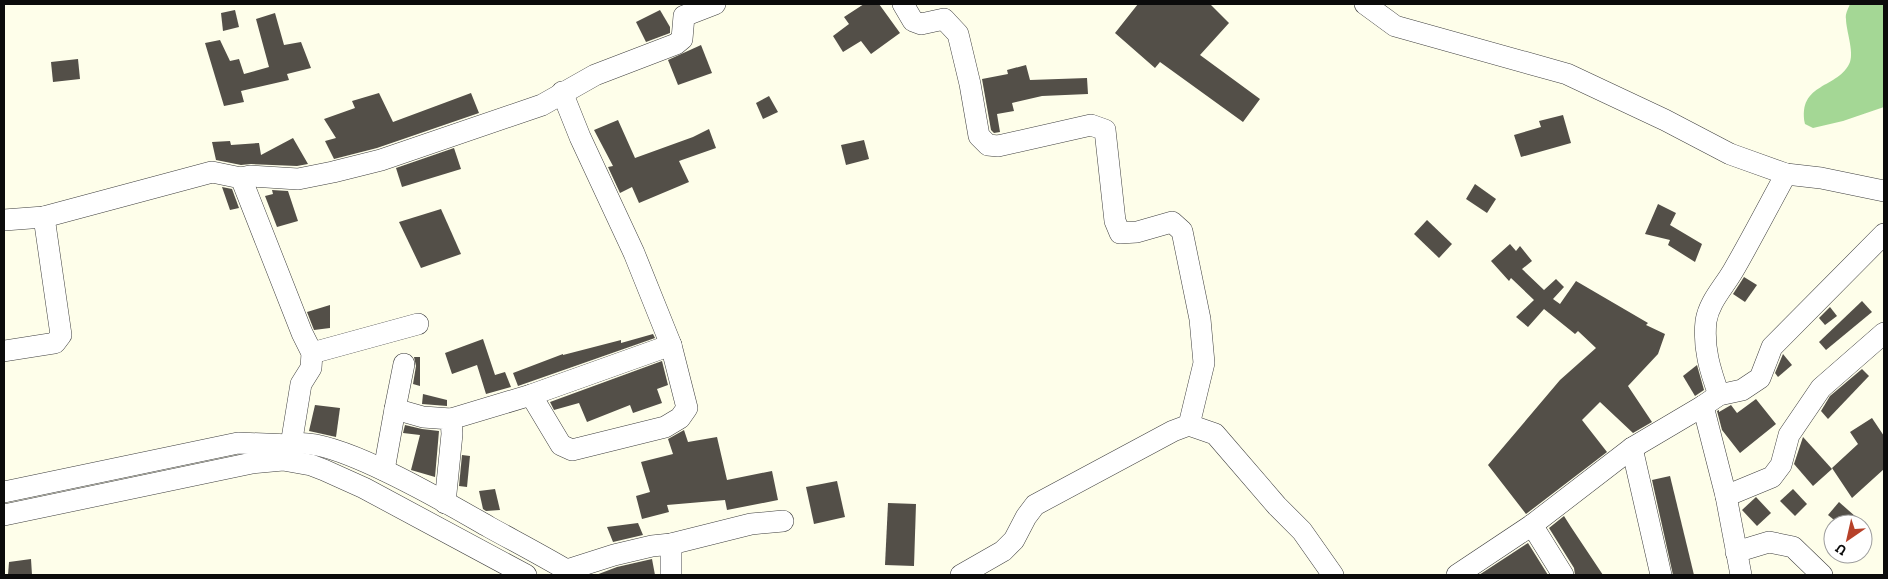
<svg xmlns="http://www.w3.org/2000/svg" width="1888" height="579" font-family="'Zilla Slab',serif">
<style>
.forest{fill:#a4d795}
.building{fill:#534f48}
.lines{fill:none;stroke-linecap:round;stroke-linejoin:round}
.street-casing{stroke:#3e3e3e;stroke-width:22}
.street{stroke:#fff;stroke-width:21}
</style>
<rect width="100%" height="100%" fill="#fefeea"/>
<path class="forest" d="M 1850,4 L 1884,4 L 1884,107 L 1843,121 L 1813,128 L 1805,124 C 1797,82 1839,89 1850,62 C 1854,51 1846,30 1846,19 C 1845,14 1848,9 1850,4 Z"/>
<g class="building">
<path d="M 864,4 L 879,4 L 900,33 L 871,54 L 861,41 L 843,52 L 833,36 L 849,24 L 844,17 Z"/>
<path d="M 1138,4 L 1210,4 L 1229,23 L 1200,55 L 1260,99 L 1243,122 L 1160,62 L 1155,68 L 1115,33 Z"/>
<path d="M 235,10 L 239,27 L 223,31 L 221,13 Z"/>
<path d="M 660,10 L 670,27 L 670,33 L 646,42 L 636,22 Z"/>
<path d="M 275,13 L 284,45 L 301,42 L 311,68 L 287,74 L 289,80 L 241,91 L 244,102 L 224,106 L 205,43 L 220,40 L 230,61 L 239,59 L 244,74 L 269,67 L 256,19 Z"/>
<path d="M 701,45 L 712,73 L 678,85 L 668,60 Z"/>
<path d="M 78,59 L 80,79 L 53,82 L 51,62 Z"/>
<path d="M 1026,65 L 1030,80 L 1087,78 L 1088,94 L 1042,96 L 1012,103 L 1014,111 L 997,114 L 1000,132 L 994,133 L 991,130 L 982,79 L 1008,74 L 1007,70 Z"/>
<path d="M 379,93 L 393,122 L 471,93 L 479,113 L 377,148 L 334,159 L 325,141 L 336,138 L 324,119 L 355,108 L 352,101 Z"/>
<path d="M 769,96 L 778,112 L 763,119 L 756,103 Z"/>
<path d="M 1563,115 L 1571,143 L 1521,157 L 1514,135 L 1541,127 L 1539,121 Z"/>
<path d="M 618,120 L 635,158 L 693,137 L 709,129 L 716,148 L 679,161 L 689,182 L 639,203 L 632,187 L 620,193 L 608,167 L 613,166 L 594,130 Z"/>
<path d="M 293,138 L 308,164 L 297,166 L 251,164 L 241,165 L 216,160 L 212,142 L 230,141 L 231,145 L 259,143 L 261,155 Z"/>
<path d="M 864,140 L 869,159 L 846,165 L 841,145 Z"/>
<path d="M 454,148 L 461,169 L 402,187 L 396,168 Z"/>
<path d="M 1475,184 L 1496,199 L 1487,213 L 1466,199 Z"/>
<path d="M 222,187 L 232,189 L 239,208 L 230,210 Z"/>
<path d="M 272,190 L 288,191 L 298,221 L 277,227 L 265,196 L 273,194 Z"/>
<path d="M 1658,204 L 1676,213 L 1670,225 L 1702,244 L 1695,262 L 1668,245 L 1670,240 L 1645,234 Z"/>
<path d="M 441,209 L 461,254 L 421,268 L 399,222 Z"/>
<path d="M 1427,220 L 1452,244 L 1439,258 L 1414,234 Z"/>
<path d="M 1510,244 L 1516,251 L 1520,246 L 1532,261 L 1522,269 L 1544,290 L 1556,279 L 1564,287 L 1553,299 L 1560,304 L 1576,281 L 1648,323 L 1646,325 L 1665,334 L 1658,354 L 1628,386 L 1652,422 L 1633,433 L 1600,402 L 1582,420 L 1607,452 L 1526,514 L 1488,465 L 1560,380 L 1596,348 L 1578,331 L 1575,334 L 1544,309 L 1528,327 L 1516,317 L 1534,300 L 1511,278 L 1509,281 L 1491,261 Z"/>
<path d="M 1744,277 L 1757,285 L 1745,302 L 1733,294 Z"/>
<path d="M 1862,301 L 1872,312 L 1826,350 L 1819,342 Z"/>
<path d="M 330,305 L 330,328 L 314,330 L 307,312 Z"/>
<path d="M 1830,307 L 1837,316 L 1825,325 L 1819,318 Z"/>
<path d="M 653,334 L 655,338 L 518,386 L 513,373 L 563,354 L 563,355 L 621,340 L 621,343 Z"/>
<path d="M 483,339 L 495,375 L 505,372 L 511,387 L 486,394 L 477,365 L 452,374 L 445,353 Z"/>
<path d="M 1783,354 L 1792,365 L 1778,377 L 1775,373 Z"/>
<path d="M 414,357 L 420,357 L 420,386 L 413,384 L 416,366 Z"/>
<path d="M 662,361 L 668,385 L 657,389 L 662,403 L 633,413 L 630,405 L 587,422 L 579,403 L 554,410 L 550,402 Z"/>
<path d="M 1697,365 L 1704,390 L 1695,396 L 1683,376 Z"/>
<path d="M 1862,369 L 1869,376 L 1828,419 L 1821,411 L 1830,396 Z"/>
<path d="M 423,394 L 447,400 L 447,406 L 422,404 Z"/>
<path d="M 1756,399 L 1776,424 L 1740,453 L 1722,430 L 1717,411 L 1719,410 L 1719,412 L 1731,405 L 1737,413 Z"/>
<path d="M 315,405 L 340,408 L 336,437 L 309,431 Z"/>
<path d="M 1872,418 L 1884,436 L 1884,469 L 1852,498 L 1832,468 L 1858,444 L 1850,432 Z"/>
<path d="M 405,425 L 422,429 L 439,431 L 435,477 L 411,470 L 420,435 L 403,433 Z"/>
<path d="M 684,430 L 688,442 L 717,437 L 727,480 L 772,471 L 778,500 L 727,510 L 725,500 L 667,505 L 669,512 L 642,519 L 636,496 L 650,492 L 641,462 L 673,454 L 668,439 Z"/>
<path d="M 1803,437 L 1832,469 L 1813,486 L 1794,464 Z"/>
<path d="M 462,455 L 470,456 L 467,487 L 459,486 Z"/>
<path d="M 1670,476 L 1687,546 L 1694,575 L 1673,575 L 1652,480 Z"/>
<path d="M 837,481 L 845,517 L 814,524 L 806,487 Z"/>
<path d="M 495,489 L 500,510 L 486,511 L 483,509 L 479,491 Z"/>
<path d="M 1793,489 L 1807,504 L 1795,516 L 1780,501 Z"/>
<path d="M 1756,497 L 1771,513 L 1757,526 L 1742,510 Z"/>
<path d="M 1839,502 L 1864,524 L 1839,524 L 1828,515 Z"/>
<path d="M 888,503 L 916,504 L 914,566 L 885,565 Z"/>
<path d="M 1564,516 L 1571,527 L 1603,575 L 1575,575 L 1574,568 L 1549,528 Z"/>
<path d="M 638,523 L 643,535 L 613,542 L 607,527 Z"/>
<path d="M 1528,543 L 1548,575 L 1479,575 Z"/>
<path d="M 31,559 L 32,575 L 8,575 L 9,562 Z"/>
<path d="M 652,559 L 655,575 L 596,575 L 617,567 Z"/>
</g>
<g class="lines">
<g class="street-casing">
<g id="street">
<path d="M 903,4 L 913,21 L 921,24 L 944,19 L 958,34 L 970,84 L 979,136 L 988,145 L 998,146 L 1091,125 L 1105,130 L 1115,221 L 1120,233 L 1137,232 L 1172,222 L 1182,231 L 1200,319 L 1204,363 L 1189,425"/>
<path d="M 1365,4 L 1395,26 L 1567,74 L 1665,120 L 1730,154 L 1786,174 L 1821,178 L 1884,191"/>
<path d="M 241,178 L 302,333 L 312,353 L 311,368 L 301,384 L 291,445"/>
<path d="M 4,220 L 44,217 L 212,172 L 241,178 L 250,176 L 298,179 L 333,172 L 381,160 L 542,105 L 595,75 L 676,44 L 682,39 L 684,16 L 715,4"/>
<path d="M 4,351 L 55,343 L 61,335 L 44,217"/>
<path d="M 312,353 L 418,324"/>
<path d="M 531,395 L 561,445 L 572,450 L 665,427 L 680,418 L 687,408 L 671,345 L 634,253 L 580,137 L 562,92"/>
<path d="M 1719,395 C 1710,370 1703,348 1706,321 C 1709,302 1723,288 1733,271 C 1751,240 1768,207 1786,174"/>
<path d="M 1703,406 L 1719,395 L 1742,390 L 1760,378 L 1772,347 L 1884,234"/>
<path d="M 395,409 L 404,364"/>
<path d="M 451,419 L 531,395 L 671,345"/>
<path d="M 1632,448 L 1661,575"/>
<path d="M 384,470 L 395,409 L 423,417 L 451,419 L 452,434 L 445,503"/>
<path d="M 4,492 L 238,443 L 291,445 C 329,432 452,506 489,527 C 518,543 547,558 575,575"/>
<path d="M 1726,496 L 1772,477 L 1781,465 L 1789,435 L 1821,388 L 1884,333"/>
<path d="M 4,515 L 252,463 L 283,460 L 311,465 L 324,470 L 364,488 L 526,575"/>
<path d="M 1532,525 L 1563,575"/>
<path d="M 1736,552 L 1769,542 L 1793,547 L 1822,575"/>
<path d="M 567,570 L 614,555 L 652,546 L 671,544 L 751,524 L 783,521"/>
<path d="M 671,575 L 671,544"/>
<path d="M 961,575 L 1003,551 L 1014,540 L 1026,517 L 1035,505 L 1173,431 L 1189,425 L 1215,434 L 1277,506 L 1302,531 L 1333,575"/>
<path d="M 1457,575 L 1532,525 L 1632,448 L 1703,406 L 1726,496 L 1741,575"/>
</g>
</g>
<use href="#street" class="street"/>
</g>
<rect width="1888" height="579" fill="none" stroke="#0b0b0b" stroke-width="10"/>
<g transform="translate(1848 539) rotate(214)"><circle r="24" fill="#ffffff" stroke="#9d9d9d"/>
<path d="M0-4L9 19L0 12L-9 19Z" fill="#b64129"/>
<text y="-8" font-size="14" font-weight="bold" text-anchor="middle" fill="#0b0b0b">U</text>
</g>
</svg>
